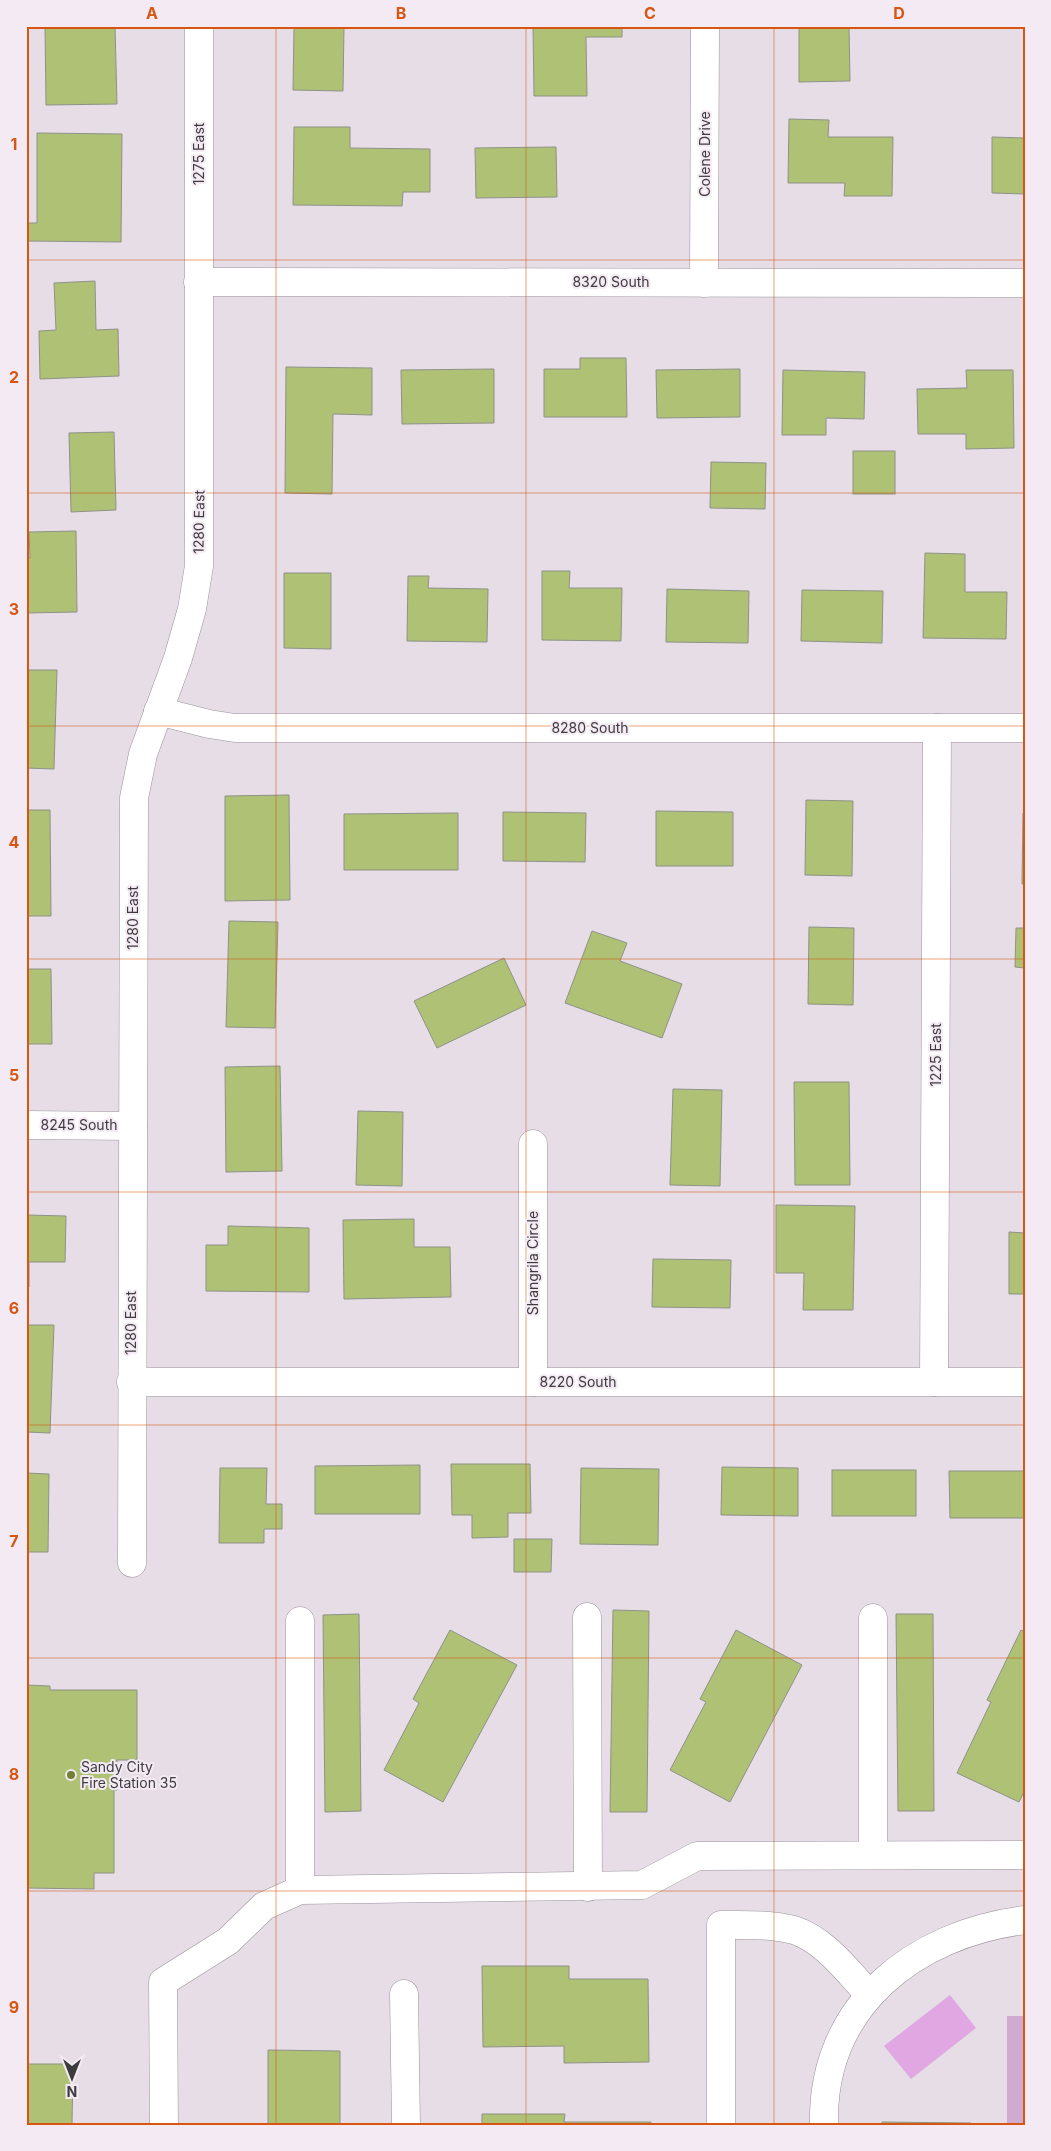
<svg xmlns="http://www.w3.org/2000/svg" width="1051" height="2151" font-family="Inter,sans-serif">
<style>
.green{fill:#cfabd0}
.water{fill:#e0a7e2}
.building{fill:#aec175;stroke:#8f9288}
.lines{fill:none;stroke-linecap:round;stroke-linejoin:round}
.minor-casing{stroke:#9b939b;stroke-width:29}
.minor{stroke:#fff;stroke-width:28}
.grid{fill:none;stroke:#d75611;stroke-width:1;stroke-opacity:0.55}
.poi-dot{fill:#718232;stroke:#f3eaf3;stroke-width:2}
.labels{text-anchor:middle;stroke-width:4;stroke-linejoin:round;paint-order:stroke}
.street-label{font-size:14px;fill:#3e3b3e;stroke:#f3eaf3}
.poi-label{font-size:14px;fill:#3e3b3e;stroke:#f3eaf3;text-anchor:start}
.neatline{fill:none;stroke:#d75611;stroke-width:2}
.grid-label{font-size:16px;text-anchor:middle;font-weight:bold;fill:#d75611}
</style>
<rect width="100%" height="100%" fill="#e6dde6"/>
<rect class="green" x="1007" y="2016" width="18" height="109"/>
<path class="water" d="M 950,1995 L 976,2028 L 911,2079 L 884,2046 Z"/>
<g class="building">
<path d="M 28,26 L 115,26 L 117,104 L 46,105 L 45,26 Z"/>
<path d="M 294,26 L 344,26 L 343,91 L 293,90 Z"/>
<path d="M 533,26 L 622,26 L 622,37 L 586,37 L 587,96 L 534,96 Z"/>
<path d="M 799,26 L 849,26 L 850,81 L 799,82 Z"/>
<path d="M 789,119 L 829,120 L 828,137 L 893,137 L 892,196 L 844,196 L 845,183 L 788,183 Z"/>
<path d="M 294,127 L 350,127 L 350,148 L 430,149 L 430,192 L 403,192 L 402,206 L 293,205 Z"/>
<path d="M 37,133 L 122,134 L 121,242 L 26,241 L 26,223 L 37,223 Z"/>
<path d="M 992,137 L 1025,138 L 1025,194 L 992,193 Z"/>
<path d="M 556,147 L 557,197 L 476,198 L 475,148 Z"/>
<path d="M 95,281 L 96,330 L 118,329 L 119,376 L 40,379 L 39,331 L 56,330 L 54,283 Z"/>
<path d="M 580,358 L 626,358 L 627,417 L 544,417 L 544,369 L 580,369 Z"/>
<path d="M 286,367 L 372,368 L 372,415 L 333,414 L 332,494 L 285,493 Z"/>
<path d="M 494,369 L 494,423 L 402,424 L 401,370 Z"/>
<path d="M 740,369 L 740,417 L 657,418 L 656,370 Z"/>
<path d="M 783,370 L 865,372 L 864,419 L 826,418 L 826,435 L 782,435 Z"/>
<path d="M 966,370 L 1013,370 L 1014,448 L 966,449 L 966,434 L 918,434 L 917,389 L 967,388 Z"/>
<path d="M 114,432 L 116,510 L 71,512 L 69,433 Z"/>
<rect x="853" y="451" width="42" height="43"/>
<path d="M 711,462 L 766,463 L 765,509 L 710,508 Z"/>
<path d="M 76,531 L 77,612 L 26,613 L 26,558 L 30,558 L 29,532 Z"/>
<path d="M 925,553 L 965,554 L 965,592 L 1007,592 L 1006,639 L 923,638 Z"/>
<path d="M 542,571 L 570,571 L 569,588 L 622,588 L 621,641 L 542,640 Z"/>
<path d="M 284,573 L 331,573 L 331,649 L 284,648 Z"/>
<path d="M 408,576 L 429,576 L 428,588 L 488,589 L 487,642 L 407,641 Z"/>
<path d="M 667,589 L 749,591 L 748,643 L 666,642 Z"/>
<path d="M 802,590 L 883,591 L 882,643 L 801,641 Z"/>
<path d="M 26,670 L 57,670 L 54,769 L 26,768 Z"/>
<path d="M 289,795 L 290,900 L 225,901 L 225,796 Z"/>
<path d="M 806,800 L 853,801 L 852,876 L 805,875 Z"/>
<path d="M 26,810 L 50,810 L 51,916 L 26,916 Z"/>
<path d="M 656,811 L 733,812 L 733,866 L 656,866 Z"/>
<path d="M 503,812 L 586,813 L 585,862 L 503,861 Z"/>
<path d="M 458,813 L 458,870 L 344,870 L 344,814 Z"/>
<path d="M 1023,813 L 1025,813 L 1025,884 L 1022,884 Z"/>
<path d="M 229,921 L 278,922 L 275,1028 L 226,1027 Z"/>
<path d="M 809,927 L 854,928 L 853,1005 L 808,1004 Z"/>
<path d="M 1016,928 L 1025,928 L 1025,968 L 1015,967 Z"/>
<path d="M 592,931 L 627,943 L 620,961 L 682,984 L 662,1038 L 565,1003 Z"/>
<path d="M 504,958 L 526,1005 L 437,1048 L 414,1001 Z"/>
<path d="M 26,969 L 51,969 L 52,1044 L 26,1044 Z"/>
<path d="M 280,1066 L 282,1171 L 226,1172 L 225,1067 Z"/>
<path d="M 794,1082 L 849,1082 L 850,1185 L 795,1185 Z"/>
<path d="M 673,1089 L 722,1090 L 720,1186 L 670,1185 Z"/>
<path d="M 358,1111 L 403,1112 L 402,1186 L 356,1185 Z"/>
<path d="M 776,1205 L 855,1206 L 853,1310 L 803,1310 L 804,1273 L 776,1273 Z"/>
<path d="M 26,1215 L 66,1216 L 65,1262 L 29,1262 L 29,1287 L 26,1287 Z"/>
<path d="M 414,1219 L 414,1247 L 450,1247 L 451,1297 L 344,1299 L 343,1220 Z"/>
<path d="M 228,1226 L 309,1228 L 309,1292 L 206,1291 L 206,1245 L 228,1245 Z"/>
<path d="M 1009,1232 L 1025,1233 L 1025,1294 L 1009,1294 Z"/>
<path d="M 653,1259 L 731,1260 L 730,1308 L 652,1307 Z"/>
<path d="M 26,1325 L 54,1325 L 50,1433 L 26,1432 Z"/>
<path d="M 451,1464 L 530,1464 L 531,1513 L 508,1513 L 508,1537 L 472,1538 L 472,1515 L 452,1515 Z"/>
<path d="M 420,1465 L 420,1514 L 315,1514 L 315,1466 Z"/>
<path d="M 722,1467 L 798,1468 L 798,1516 L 721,1515 Z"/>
<path d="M 220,1468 L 267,1468 L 266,1504 L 282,1504 L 282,1529 L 264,1529 L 264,1543 L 219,1543 Z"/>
<path d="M 581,1468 L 659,1469 L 658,1545 L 580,1544 Z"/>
<rect x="832" y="1470" width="84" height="46"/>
<path d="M 949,1471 L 1025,1471 L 1025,1518 L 950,1518 Z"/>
<path d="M 26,1473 L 49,1474 L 48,1552 L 26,1552 Z"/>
<path d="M 514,1539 L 552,1539 L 551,1572 L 514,1572 Z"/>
<path d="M 613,1610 L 649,1611 L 647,1812 L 610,1812 Z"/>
<path d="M 359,1614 L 361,1811 L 325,1812 L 323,1615 Z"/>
<path d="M 896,1614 L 933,1614 L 934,1811 L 898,1811 Z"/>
<path d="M 450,1630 L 517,1665 L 443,1802 L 384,1770 L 419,1703 L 413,1699 Z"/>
<path d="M 736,1630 L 802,1665 L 730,1802 L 670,1770 L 706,1702 L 700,1699 Z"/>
<path d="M 1021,1630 L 1025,1632 L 1025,1790 L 1019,1802 L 957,1773 L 991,1702 L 987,1700 Z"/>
<path d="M 26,1685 L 50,1686 L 50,1690 L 137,1690 L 137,1760 L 117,1760 L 117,1790 L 114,1790 L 114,1873 L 94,1873 L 94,1889 L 26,1888 Z"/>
<path d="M 482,1966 L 569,1966 L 569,1979 L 648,1979 L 649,2062 L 564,2063 L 564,2046 L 483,2047 Z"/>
<path d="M 268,2050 L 340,2051 L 340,2125 L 268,2125 Z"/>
<path d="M 26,2064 L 73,2064 L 72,2125 L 26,2125 Z"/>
<path d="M 482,2114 L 565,2114 L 564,2122 L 651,2122 L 651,2125 L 482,2125 Z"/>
<path d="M 882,2122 L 971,2123 L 971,2125 L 882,2125 Z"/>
</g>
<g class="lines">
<g class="minor-casing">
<g id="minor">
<path d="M 198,282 L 1025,283"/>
<path d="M 704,283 L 705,26"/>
<path d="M 158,711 L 209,724 L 235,728 L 1025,728"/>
<path d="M 26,1125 L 133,1126"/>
<path d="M 131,1382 L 1025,1382"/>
<path d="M 533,1382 L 533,1144"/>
<path d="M 934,1382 L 937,728"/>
<path d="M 132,1563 L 134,798 L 143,754 L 178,658 L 192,609 L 199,566 L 199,26"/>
<path d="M 587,1617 L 588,1887"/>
<path d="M 873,1618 L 873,1855"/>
<path d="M 300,1621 L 300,1890"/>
<path d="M 404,1994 L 406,2125"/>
<path d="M 164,2125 L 163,1982 L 228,1941 L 264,1906 L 300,1890 L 642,1885 L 697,1856 L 1025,1855"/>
<path d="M 721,2125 L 721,1925 C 745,1925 770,1924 794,1930 C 825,1940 848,1972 869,1994"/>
<path d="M 824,2125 C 821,2006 914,1934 1025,1920"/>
</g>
</g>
<use href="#minor" class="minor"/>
</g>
<path class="grid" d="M 276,26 L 276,2125M 526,26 L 526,2125M 774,26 L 774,2125M 26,260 L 1025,260M 26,493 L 1025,493M 26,726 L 1025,726M 26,959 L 1025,959M 26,1192 L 1025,1192M 26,1425 L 1025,1425M 26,1658 L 1025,1658M 26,1891 L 1025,1891"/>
<circle class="poi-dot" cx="71" cy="1775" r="5"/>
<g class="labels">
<g class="street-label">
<text transform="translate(199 154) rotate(-90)" y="5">1275 East</text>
<text transform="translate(705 154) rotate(-90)" y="5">Colene Drive</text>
<text x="611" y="287">8320 South</text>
<text transform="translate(199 522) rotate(-89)" y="5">1280 East</text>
<text x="590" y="733">8280 South</text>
<text transform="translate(133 918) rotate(-90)" y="5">1280 East</text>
<text transform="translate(936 1055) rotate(-90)" y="5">1225 East</text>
<text x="79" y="1130">8245 South</text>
<text transform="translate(533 1263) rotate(-90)" y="5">Shangrila Circle</text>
<text transform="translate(131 1323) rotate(-90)" y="5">1280 East</text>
<text x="578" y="1387">8220 South</text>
</g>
<g class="poi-label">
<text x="81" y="1772">Sandy City<tspan x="81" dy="16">Fire Station 35</tspan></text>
</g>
</g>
<rect width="1051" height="2151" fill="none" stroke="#f3eaf3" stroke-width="55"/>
<g transform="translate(72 2078) rotate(180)" stroke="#f3eaf3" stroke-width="4" paint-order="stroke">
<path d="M0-4L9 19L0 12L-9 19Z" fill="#3e3b3e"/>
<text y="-8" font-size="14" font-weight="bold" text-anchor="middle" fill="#3e3b3e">N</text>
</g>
<rect x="28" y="28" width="996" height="2096" class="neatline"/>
<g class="grid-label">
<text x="152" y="19">A</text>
<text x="401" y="19">B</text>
<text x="650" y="19">C</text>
<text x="899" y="19">D</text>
<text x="14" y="150">1</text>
<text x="14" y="383">2</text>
<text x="14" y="615">3</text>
<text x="14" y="848">4</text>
<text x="14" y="1081">5</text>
<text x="14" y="1314">6</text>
<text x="14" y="1547">7</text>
<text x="14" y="1780">8</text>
<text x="14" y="2013">9</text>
</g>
</svg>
